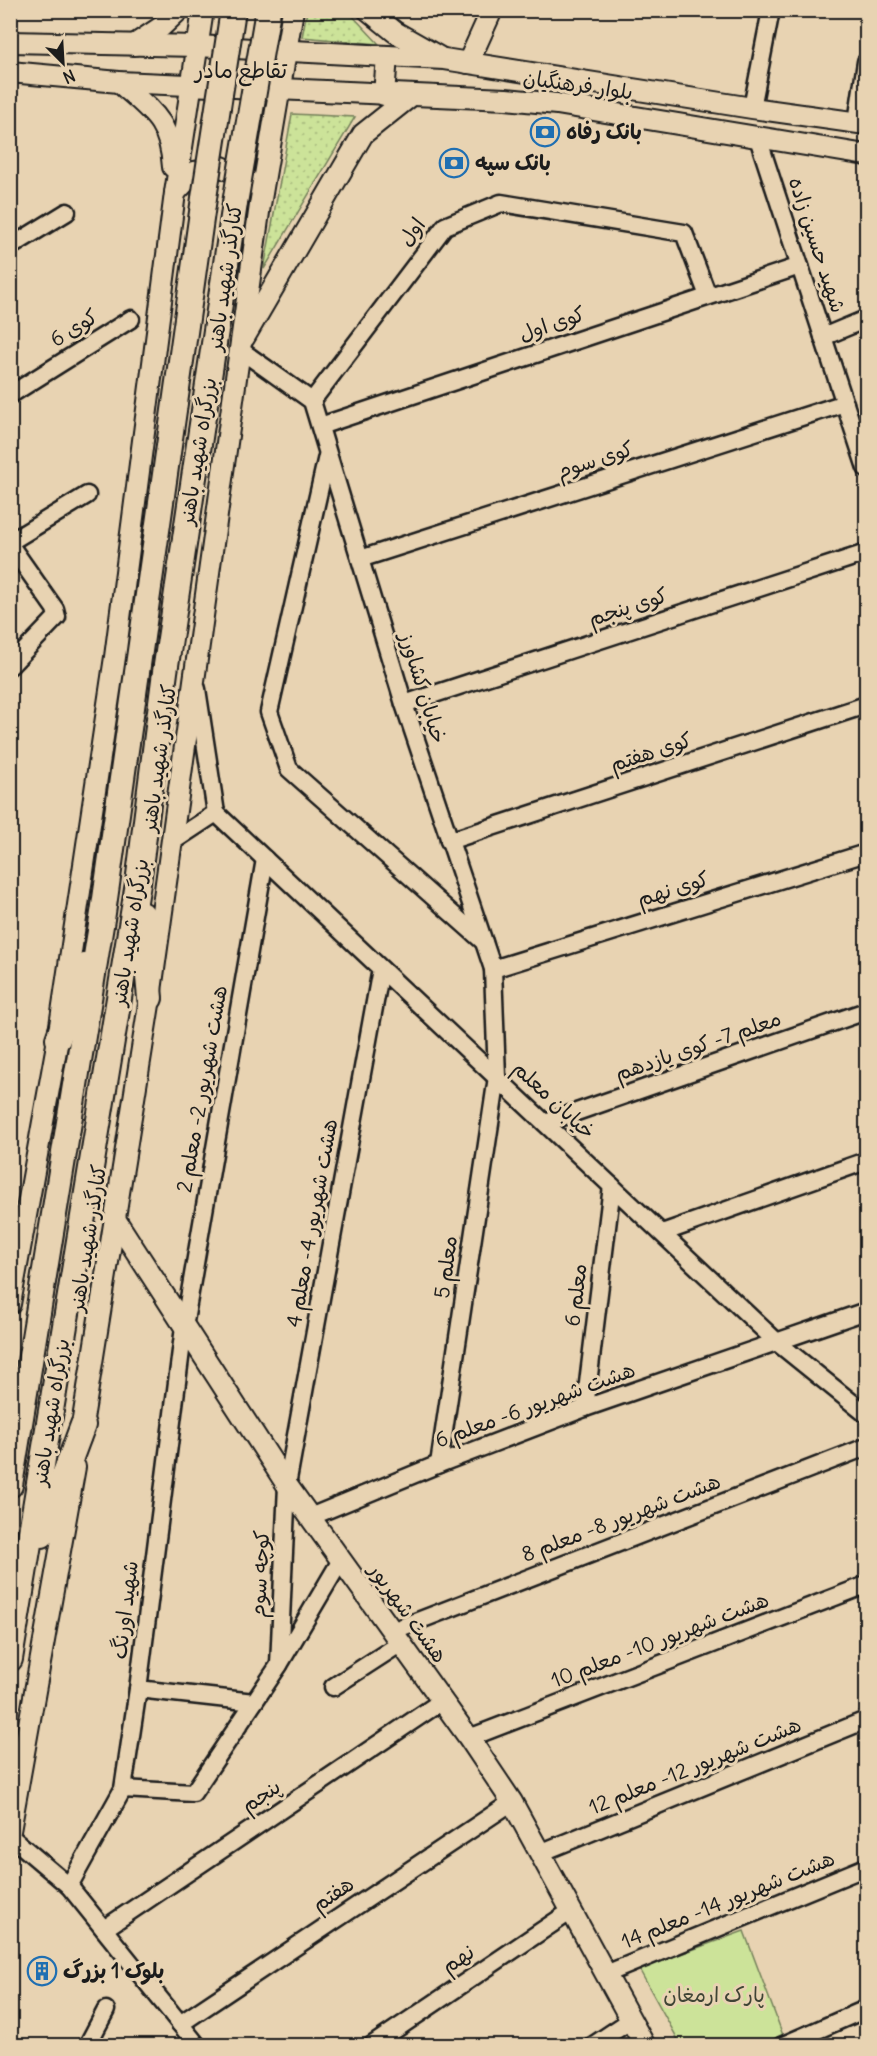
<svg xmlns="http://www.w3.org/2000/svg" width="877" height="2056" font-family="Delius,'Playpen Sans Arabic',sans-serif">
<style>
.grass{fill:url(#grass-dots);stroke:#74805a;stroke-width:1.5}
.green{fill:#cce399;stroke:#74805a;stroke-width:1.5}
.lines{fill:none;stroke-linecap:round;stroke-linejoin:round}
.minor-casing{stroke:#1c1c1c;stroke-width:21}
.major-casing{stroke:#1c1c1c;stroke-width:24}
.highway-casing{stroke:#1c1c1c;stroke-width:28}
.minor{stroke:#e8d3b2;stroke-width:16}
.major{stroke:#e8d3b2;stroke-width:20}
.highway{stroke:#e8d3b2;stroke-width:24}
.highway-bridge-casing{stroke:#1c1c1c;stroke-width:28;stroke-linecap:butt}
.highway-bridge{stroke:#e8d3b2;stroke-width:24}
.labels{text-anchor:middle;stroke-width:6;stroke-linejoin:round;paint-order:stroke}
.street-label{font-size:21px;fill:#1c1c1c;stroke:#e8d3b2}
.poi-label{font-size:21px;font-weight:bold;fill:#1c1c1c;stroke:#e8d3b2;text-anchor:start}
.park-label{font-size:21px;fill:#3f4435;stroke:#e8d3b2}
.neighbourhood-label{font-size:22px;fill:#1c1c1c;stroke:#e8d3b2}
</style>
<defs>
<pattern id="grass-dots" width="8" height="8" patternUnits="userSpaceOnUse" patternTransform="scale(1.5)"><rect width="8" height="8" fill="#cce399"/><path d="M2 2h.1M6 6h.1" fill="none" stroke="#afc283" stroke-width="1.8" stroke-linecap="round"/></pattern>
</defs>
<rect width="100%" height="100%" fill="#e8d3b2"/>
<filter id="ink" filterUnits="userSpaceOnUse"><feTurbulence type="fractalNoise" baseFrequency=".0167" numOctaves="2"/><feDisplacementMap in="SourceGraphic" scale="12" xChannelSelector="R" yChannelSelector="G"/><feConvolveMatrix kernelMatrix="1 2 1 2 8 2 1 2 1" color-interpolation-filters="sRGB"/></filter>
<g filter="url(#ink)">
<g class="grass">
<path d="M 307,11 L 348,11 L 379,44 L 302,37 Z"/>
<path d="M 292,114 L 355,117 L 264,269 Z"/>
</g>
<path class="green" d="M 744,1931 L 784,2038 L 765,2045 L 681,2045 L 639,1969 Z"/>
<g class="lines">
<g class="minor-casing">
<g id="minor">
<path d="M 752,108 L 771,10"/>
<path d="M 857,122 L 866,62"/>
<path d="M 758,138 L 866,468"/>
<path d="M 10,247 L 67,212"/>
<path d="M 823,337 L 866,319"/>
<path d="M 239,349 L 312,401 L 404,704 L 493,969 L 497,1077 L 439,1464"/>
<path d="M 10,395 L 131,319"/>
<path d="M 312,401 L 445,226 L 501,203 L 684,233 L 708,296"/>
<path d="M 320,426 L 800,266"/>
<path d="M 327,456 L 269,712 L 289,769 L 484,942"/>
<path d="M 10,542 L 87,495"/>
<path d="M 10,545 L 55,609 L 57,617 L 10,666"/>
<path d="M 360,559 L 845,403"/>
<path d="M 197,689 L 216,813"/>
<path d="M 404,704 L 866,553"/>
<path d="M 216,813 L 778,1343 L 866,1414"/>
<path d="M 449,841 L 866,705"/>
<path d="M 172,842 L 216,813"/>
<path d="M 493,969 L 866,853"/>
<path d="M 545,1123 L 866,1011"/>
<path d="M 662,1233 L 866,1161"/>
<path d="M 585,1408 L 612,1186"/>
<path d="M 310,1517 L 439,1464 L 585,1408 L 866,1311"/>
<path d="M 392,1631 L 866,1447"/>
<path d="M 279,1665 L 287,1485 L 381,969"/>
<path d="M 333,1687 L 401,1643"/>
<path d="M 138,1689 L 254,1702"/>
<path d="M 469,1738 L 866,1585"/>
<path d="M 123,1789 L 193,1793 L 279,1665 L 341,1560"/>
<path d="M 10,1836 L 69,1886 L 198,2046"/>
<path d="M 540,1853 L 866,1720"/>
<path d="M 69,1886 L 123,1789 L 138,1689 L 184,1327 L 265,859"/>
<path d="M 104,1929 L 442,1701"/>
<path d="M 606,1974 L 866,1867"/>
<path d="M 180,2024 L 512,1802"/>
<path d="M 87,2046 L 106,2010"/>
<path d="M 371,2046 L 571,1911"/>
<path d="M 592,2046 L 631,2020"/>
<path d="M 781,2046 L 866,2009"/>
</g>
</g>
<g class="major-casing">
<g id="major">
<path d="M 368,10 L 395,32 L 439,57"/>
<path d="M 10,42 L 197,46 L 444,59 L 752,108 L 866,124"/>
<path d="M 134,45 L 161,27 L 179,10"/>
<path d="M 468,63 L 492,10"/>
<path d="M 10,72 L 119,82 L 506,99 L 557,104 L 866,155"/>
<path d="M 119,82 C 151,111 170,120 173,167"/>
<path d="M 384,95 L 387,56"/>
<path d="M 175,193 L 194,172 L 222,167 L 247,179 L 249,184"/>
<path d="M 244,338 L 363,134 L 412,95"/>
<path d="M 115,1219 L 287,1485 L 469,1738 L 512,1802 L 645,2046"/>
<path d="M 10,1304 L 58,1039 L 115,657 L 175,193 L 203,10"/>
<path d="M 80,1438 L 150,998 L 260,205 L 293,10"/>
<path d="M 10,1831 L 75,1467"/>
</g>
</g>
<g class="highway-casing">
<g id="highway">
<path d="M 142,914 L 150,998"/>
<path d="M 58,1039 L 84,966"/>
<path d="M 10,1485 L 103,913 L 204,198"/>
<path d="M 42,1535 L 83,1425"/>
<path d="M 10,1659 L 138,883 L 165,672 L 235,203"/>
</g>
</g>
<use href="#minor" class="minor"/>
<use href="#major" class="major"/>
<use href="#highway" class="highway"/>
<g class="highway-bridge-casing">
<g id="highway-bridge">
<path d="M 204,198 L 233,10"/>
<path d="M 235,203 L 268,10"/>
</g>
</g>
<use href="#highway-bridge" class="highway-bridge"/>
</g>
</g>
<defs>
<g id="bank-ring" transform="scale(1.5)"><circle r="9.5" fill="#e8d3b2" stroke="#1f6fb2" stroke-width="1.5"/><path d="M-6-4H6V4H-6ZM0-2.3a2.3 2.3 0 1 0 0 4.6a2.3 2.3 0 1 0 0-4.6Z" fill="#1f6fb2"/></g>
<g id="building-ring" transform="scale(1.5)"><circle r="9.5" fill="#e8d3b2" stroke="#1f6fb2" stroke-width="1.5"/><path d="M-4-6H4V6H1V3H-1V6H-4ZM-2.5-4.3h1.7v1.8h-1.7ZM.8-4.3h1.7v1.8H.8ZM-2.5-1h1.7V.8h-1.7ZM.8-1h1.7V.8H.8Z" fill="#1f6fb2"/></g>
</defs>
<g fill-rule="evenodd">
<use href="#bank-ring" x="545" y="132"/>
<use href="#bank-ring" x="454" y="163"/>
<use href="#building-ring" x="42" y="1971"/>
</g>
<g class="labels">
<g class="street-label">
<text transform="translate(578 85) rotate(8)" y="7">بلوار فرهنگیان</text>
<text transform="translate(412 232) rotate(-53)" y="7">اول</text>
<text transform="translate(817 245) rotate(72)" y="7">شهید حسین زاده</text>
<text transform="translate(225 277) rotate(-82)" y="7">کنارگذر شهید باهنر</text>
<text transform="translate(552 324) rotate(-19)" y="7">کوی اول</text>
<text transform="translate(74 328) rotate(-32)" y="7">کوی 6</text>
<text transform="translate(198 451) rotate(-81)" y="7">بزرگراه شهید باهنر</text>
<text transform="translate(595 460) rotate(-18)" y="7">کوی سوم</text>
<text transform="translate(628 607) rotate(-18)" y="7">کوی پنجم</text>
<text transform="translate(423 688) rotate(73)" y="7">خیابان کشاورز</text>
<text transform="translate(651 752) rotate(-18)" y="7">کوی هفتم</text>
<text transform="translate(159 758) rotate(-82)" y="7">کنارگذر شهید باهنر</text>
<text transform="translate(673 889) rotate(-17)" y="7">کوی نهم</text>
<text transform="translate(130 932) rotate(-81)" y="7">بزرگراه شهید باهنر</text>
<text transform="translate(698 1046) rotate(-19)" y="7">معلم 7- کوی یازدهم</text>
<text transform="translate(202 1089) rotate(-80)" y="7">هشت شهریور 2- معلم 2</text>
<text transform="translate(554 1100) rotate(43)" y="7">خیابان معلم</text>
<text transform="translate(312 1223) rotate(-80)" y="7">هشت شهریور 4- معلم 4</text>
<text transform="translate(88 1238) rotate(-81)" y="7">کنارگذر شهید باهنر</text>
<text transform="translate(446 1267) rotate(-82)" y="7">معلم 5</text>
<text transform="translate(576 1295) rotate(-83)" y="7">معلم 6</text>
<text transform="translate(535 1405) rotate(-20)" y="7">هشت شهریور 6- معلم 6</text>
<text transform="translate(51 1412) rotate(-81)" y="7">بزرگراه شهید باهنر</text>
<text transform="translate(621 1518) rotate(-21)" y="7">هشت شهریور 8- معلم 8</text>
<text transform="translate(260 1574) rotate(-87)" y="7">کوچه سوم</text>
<text transform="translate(125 1610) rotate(-83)" y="7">شهید اورنگ</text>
<text transform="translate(408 1613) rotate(54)" y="7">هشت شهریور</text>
<text transform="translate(660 1640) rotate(-21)" y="7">هشت شهریور 10- معلم 10</text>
<text transform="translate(695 1766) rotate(-22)" y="7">هشت شهریور 12- معلم 12</text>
<text transform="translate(261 1796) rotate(-34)" y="7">پنجم</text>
<text transform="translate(333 1894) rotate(-34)" y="7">هفتم</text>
<text transform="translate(728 1900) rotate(-22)" y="7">هشت شهریور 14- معلم 14</text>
<text transform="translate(458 1959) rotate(-34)" y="7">نهم</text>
</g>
<g class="poi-label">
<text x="566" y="139">بانک رفاه</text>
<text x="475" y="170">بانک سپه</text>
<text x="63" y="1978">بلوک 1 بزرگ</text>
</g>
<g class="park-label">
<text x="714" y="2002">پارک ارمغان</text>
</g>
<g class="neighbourhood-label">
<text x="241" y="78">تقاطع مادر</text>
</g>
</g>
<rect width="877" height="2056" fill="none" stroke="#e8d3b2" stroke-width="36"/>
<rect x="18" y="18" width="841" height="2020" fill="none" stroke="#1c1c1c" stroke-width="2" filter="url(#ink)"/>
<g transform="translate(63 63) rotate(156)" stroke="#e8d3b2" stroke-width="4.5" paint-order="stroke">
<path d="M0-4.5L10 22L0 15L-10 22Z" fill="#1c1c1c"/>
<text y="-9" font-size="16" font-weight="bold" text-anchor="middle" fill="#1c1c1c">N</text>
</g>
</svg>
